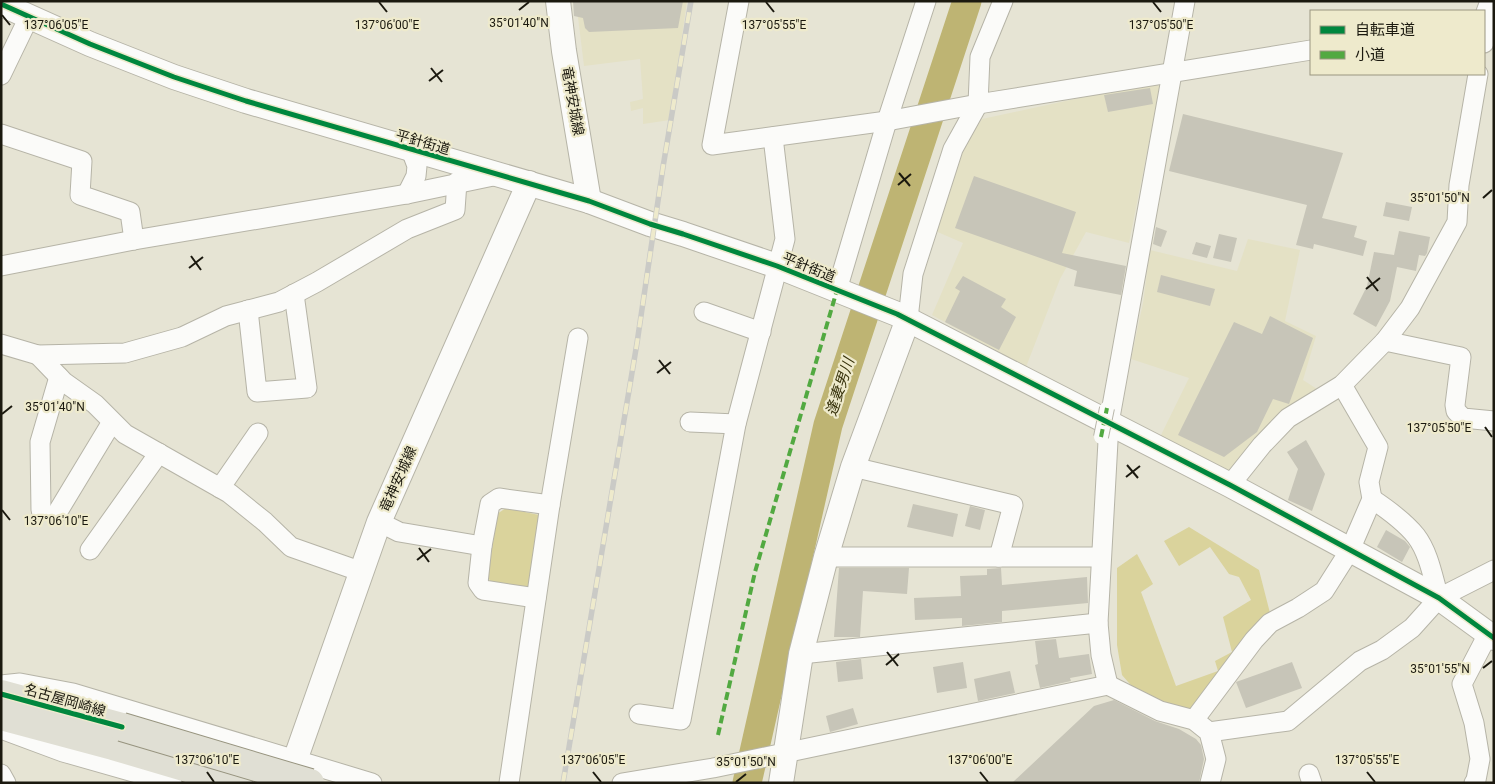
<svg xmlns="http://www.w3.org/2000/svg" width="1495" height="784" font-family="Roboto,'Noto Sans JP',sans-serif">
<style>
.built{fill:#e4e1c5}
.green{fill:#dad39c}
.lines{fill:none;stroke-linecap:round;stroke-linejoin:round}
.river{stroke:#beb473;stroke-width:29}
.building{fill:#c7c5b8}
.minor-casing{stroke:#b6b4a7;stroke-width:21}
.tertiary-casing{stroke:#b6b4a7;stroke-width:26}
.primary-casing{stroke:#97947f;stroke-width:30}
.minor{stroke:#fbfbf9;stroke-width:19}
.tertiary{stroke:#fbfbf9;stroke-width:24}
.primary{stroke:#e0dfd4;stroke-width:28}
.rail-casing{stroke:#cacac6;stroke-width:5.5}
.rail{stroke:#eeeacc;stroke-width:4;stroke-dasharray:11;stroke-linecap:butt}
.pedestrian-bridge-casing{stroke:#b6b4a7;stroke-width:16;stroke-linecap:butt}
.primary-bridge-casing{stroke:#97947f;stroke-width:30;stroke-linecap:butt}
.pedestrian-bridge{stroke:#fbfbf9;stroke-width:14}
.primary-bridge{stroke:#e0dfd4;stroke-width:28}
.quiet{stroke:#52a941;stroke-width:4;stroke-dasharray:8 4;stroke-linecap:butt}
.cycleway-casing{stroke:#eeeacc;stroke-width:8}
.cycleway{stroke:#00873e;stroke-width:5}
.ticks{fill:none;stroke:#1b190f;stroke-width:2}
.labels{text-anchor:middle;stroke-width:4.5;stroke-linejoin:round;paint-order:stroke}
.street-label{font-size:14px;fill:#1b190f;stroke:#eeeacc}
.water-label{font-size:15px;font-style:italic;fill:#37320b;stroke:#eeeacc}
.ticks-label{font-size:12px;text-anchor:middle;fill:#1b190f;stroke:#eeeacc;stroke-width:4.5;stroke-linejoin:round;paint-order:stroke}
</style>
<rect width="100%" height="100%" fill="#e6e4d4"/>
<g class="built">
<path d="M 576,1 L 687,1 L 670,120 L 643,124 L 643,108 L 631,111 L 630,102 L 643,99 L 640,59 L 584,66 Z"/>
<path d="M 1153,82 L 1160,87 L 1129,243 L 1086,232 L 1060,279 L 1026,367 L 932,315 L 963,243 L 933,230 L 963,148 L 982,119 Z"/>
<path d="M 1248,239 L 1300,250 L 1285,321 L 1316,336 L 1303,380 L 1317,389 L 1230,474 L 1160,437 L 1189,378 L 1131,359 L 1143,303 L 1150,250 L 1237,271 Z"/>
</g>
<g class="green">
<path d="M 506,508 L 539,515 L 542,518 L 530,587 L 525,590 L 492,585 L 488,577 L 497,514 Z"/>
<path d="M 1189,527 L 1259,570 L 1270,613 L 1199,712 L 1142,698 L 1122,675 L 1117,645 L 1117,568 L 1137,554 L 1153,584 L 1141,592 L 1176,686 L 1218,671 L 1215,661 L 1232,652 L 1223,617 L 1251,600 L 1239,577 L 1229,574 L 1210,547 L 1179,566 L 1164,541 Z"/>
</g>
<g class="lines">
<path class="river" d="M 747,783 L 828,425 L 967,1"/>
</g>
<g class="building">
<path d="M 573,1 L 683,1 L 678,28 L 589,32 L 585,28 L 583,18 L 574,16 Z"/>
<path d="M 1150,88 L 1153,104 L 1108,112 L 1104,95 Z"/>
<path d="M 1183,114 L 1343,153 L 1322,218 L 1357,226 L 1354,237 L 1367,241 L 1363,256 L 1314,244 L 1313,249 L 1296,245 L 1307,205 L 1169,171 Z"/>
<path d="M 974,176 L 1076,212 L 1062,253 L 1126,266 L 1121,295 L 1074,286 L 1077,271 L 955,228 Z"/>
<path d="M 1386,202 L 1412,207 L 1409,221 L 1383,216 Z"/>
<path d="M 1156,227 L 1167,231 L 1161,247 L 1153,244 Z"/>
<path d="M 1399,231 L 1430,237 L 1427,253 L 1425,256 L 1419,255 L 1416,271 L 1397,267 L 1390,301 L 1376,327 L 1353,314 L 1367,286 L 1374,252 L 1394,255 Z"/>
<path d="M 1219,234 L 1237,238 L 1231,262 L 1213,258 Z"/>
<path d="M 1196,242 L 1211,246 L 1207,258 L 1192,254 Z"/>
<path d="M 1161,275 L 1215,289 L 1210,306 L 1157,292 Z"/>
<path d="M 963,276 L 1006,299 L 1001,307 L 1016,317 L 999,350 L 945,322 L 960,291 L 955,288 Z"/>
<path d="M 1270,316 L 1313,338 L 1289,404 L 1273,399 L 1257,432 L 1224,457 L 1178,435 L 1234,322 L 1262,334 Z"/>
<path d="M 1306,440 L 1325,474 L 1312,511 L 1288,500 L 1298,469 L 1287,452 Z"/>
<path d="M 913,504 L 958,514 L 953,537 L 907,527 Z"/>
<path d="M 970,506 L 985,510 L 980,530 L 965,526 Z"/>
<path d="M 1386,530 L 1405,541 L 1410,547 L 1402,562 L 1377,547 Z"/>
<path d="M 839,568 L 909,568 L 907,594 L 863,591 L 860,637 L 834,637 Z"/>
<path d="M 1001,568 L 1002,585 L 1087,577 L 1088,603 L 1002,611 L 1002,622 L 962,626 L 962,618 L 915,620 L 914,598 L 961,596 L 960,576 L 987,575 L 987,569 Z"/>
<path d="M 1056,639 L 1059,658 L 1089,654 L 1092,674 L 1070,678 L 1071,681 L 1040,688 L 1035,665 L 1038,664 L 1035,641 Z"/>
<path d="M 861,659 L 863,679 L 838,682 L 836,662 Z"/>
<path d="M 963,662 L 967,688 L 937,693 L 933,667 Z"/>
<path d="M 1292,662 L 1302,688 L 1246,708 L 1236,682 Z"/>
<path d="M 1010,671 L 1015,693 L 978,701 L 974,679 Z"/>
<path d="M 1114,700 L 1155,721 L 1179,729 L 1196,739 L 1201,745 L 1204,759 L 1199,783 L 1012,783 L 1094,706 Z"/>
<path d="M 853,708 L 858,724 L 830,732 L 826,716 Z"/>
</g>
<g class="lines">
<g class="minor-casing">
<g id="minor">
<path d="M 739,1 L 712,145 L 887,121 L 978,104 L 1311,50"/>
<path d="M 1484,43 L 1488,22 L 1486,12 L 1490,1"/>
<path d="M 1,75 L 29,17"/>
<path d="M 1,134 L 82,161 L 80,195 L 130,212 L 134,240"/>
<path d="M 407,194 L 416,176 L 417,166 L 411,150"/>
<path d="M 1,266 L 134,240 L 407,194 L 498,175"/>
<path d="M 837,290 L 887,121 L 926,1"/>
<path d="M 248,310 L 257,392 L 307,388 L 294,294"/>
<path d="M 704,312 L 761,332"/>
<path d="M 908,319 L 913,274 L 953,149 L 978,104 L 980,57 L 1003,1"/>
<path d="M 1385,341 L 1461,357 L 1455,405 L 1456,411 L 1463,418 L 1494,421"/>
<path d="M 1,344 L 38,355 L 125,353 L 182,337 L 226,316 L 279,302 L 317,282 L 407,229 L 455,210 L 457,182"/>
<path d="M 38,355 L 64,382 L 95,404 L 125,434 L 229,493 L 265,522 L 291,547 L 362,572"/>
<path d="M 690,422 L 736,424"/>
<path d="M 853,467 L 1013,505 L 999,557"/>
<path d="M 1230,485 L 1262,445 L 1288,418 L 1342,385 L 1385,341 L 1410,308 L 1457,222 L 1459,185 L 1478,74"/>
<path d="M 220,488 L 258,433"/>
<path d="M 1372,499 C 1387,509 1404,521 1416,536 C 1429,553 1433,578 1439,598"/>
<path d="M 41,510 L 40,442 L 59,377"/>
<path d="M 57,513 L 112,422"/>
<path d="M 379,522 L 399,532 L 482,546"/>
<path d="M 90,550 L 159,453"/>
<path d="M 826,557 L 1101,557"/>
<path d="M 536,598 L 483,590 L 478,583 L 482,546 L 490,504 L 499,498 L 550,505"/>
<path d="M 801,654 L 1098,623"/>
<path d="M 1,685 L 20,683 L 73,693 L 372,783"/>
<path d="M 1108,685 L 1101,655 L 1098,623 L 1109,423 L 1185,1"/>
<path d="M 639,714 L 681,720 L 736,424 L 785,239 L 773,137"/>
<path d="M 1194,720 L 1254,640 L 1270,623 L 1298,608 L 1324,591 L 1350,550 L 1372,499 L 1369,482 L 1378,447 L 1342,385"/>
<path d="M 1,729 L 63,752 L 172,783"/>
<path d="M 1209,732 L 1288,721 L 1360,661 L 1382,650 L 1412,628 L 1439,598 L 1494,570"/>
<path d="M 1,774 L 6,783"/>
<path d="M 1309,774 L 1312,783"/>
<path d="M 509,783 L 550,505 L 578,338"/>
<path d="M 622,783 L 713,768 L 1108,685 L 1160,711 L 1194,720 L 1209,732 L 1216,759 L 1210,783"/>
<path d="M 1474,783 L 1476,780 L 1480,759 L 1474,723 L 1462,684 L 1488,634"/>
</g>
</g>
<g class="tertiary-casing">
<g id="tertiary">
<path d="M 558,1 L 564,51 L 589,201"/>
<path d="M 1,4 L 90,44 L 174,77 L 246,101 L 589,201 L 650,224 L 683,234 L 777,266 L 897,314 L 1230,485 L 1439,598 L 1494,638"/>
<path d="M 287,783 L 379,522 L 529,183"/>
<path d="M 781,783 L 801,654 L 826,557 L 853,467 L 908,319"/>
</g>
</g>
<g class="primary-casing">
<g id="primary">
<path d="M 1,694 L 122,727"/>
<path d="M 1,716 L 113,746 L 238,783"/>
</g>
</g>
<use href="#minor" class="minor"/>
<use href="#tertiary" class="tertiary"/>
<use href="#primary" class="primary"/>
<g class="rail-casing">
<path id="rail" d="M 563,783 L 637,343 L 663,167 L 691,1"/>
</g>
<use href="#rail" class="rail"/>
<g class="pedestrian-bridge-casing">
<path id="pedestrian-bridge" d="M 1101,437 L 1107,408"/>
</g>
<g class="primary-bridge-casing">
<path id="primary-bridge" d="M 122,727 L 310,783"/>
</g>
<use href="#pedestrian-bridge" class="pedestrian-bridge"/>
<use href="#primary-bridge" class="primary-bridge"/>
<g class="quiet">
<path d="M 1101,437 L 1107,408"/>
<path d="M 718,735 L 755,572 L 837,290"/>
</g>
<g class="cycleway-casing">
<g id="cycleway">
<path d="M 1,4 L 90,44 L 174,77 L 246,101 L 589,201 L 650,224 L 683,234 L 777,266 L 897,314 L 1230,485 L 1439,598 L 1494,638"/>
<path d="M 1,694 L 122,727"/>
</g>
</g>
<use href="#cycleway" class="cycleway"/>
</g>
<path class="ticks" d="M 379,2 L 387,12M 766,2 L 774,12M 1153,2 L 1161,12M 519,10 L 529,2M 2,15 L 10,25M 431,68 L 442,82M 429,81 L 443,70M 899,173 L 910,186M 898,185 L 911,174M 1483,198 L 1492,190M 191,256 L 201,270M 189,268 L 203,257M 1367,277 L 1378,291M 1366,289 L 1380,278M 659,360 L 670,374M 657,373 L 671,362M 2,414 L 12,406M 1485,427 L 1492,437M 1127,465 L 1138,478M 1126,477 L 1140,466M 2,510 L 10,520M 419,548 L 429,562M 417,560 L 431,549M 887,652 L 898,666M 886,665 L 899,654M 1483,668 L 1492,661M 207,772 L 214,782M 593,772 L 601,782M 980,772 L 988,782M 1367,772 L 1375,782M 736,782 L 746,774"/>
<g class="labels">
<g class="street-label">
<text transform="translate(573 101) rotate(80)" y="5">竜神安城線</text>
<text transform="translate(423 142) rotate(16)" y="5">平針街道</text>
<text transform="translate(809 267) rotate(22)" y="5">平針街道</text>
<text transform="translate(398 479) rotate(-66)" y="5">竜神安城線</text>
<text transform="translate(65 700) rotate(16)" y="5">名古屋岡崎線</text>
</g>
<g class="water-label">
<text transform="translate(840 387) rotate(-72)" y="5">逢妻男川</text>
</g>
</g>
<g class="ticks-label">
<text x="519" y="27">35°01'40"N</text>
<text x="387" y="29">137°06'00"E</text>
<text x="774" y="29">137°05'55"E</text>
<text x="1161" y="29">137°05'50"E</text>
<text x="56" y="29">137°06'05"E</text>
<text x="1440" y="202">35°01'50"N</text>
<text x="55" y="411">35°01'40"N</text>
<text x="1439" y="432">137°05'50"E</text>
<text x="56" y="525">137°06'10"E</text>
<text x="1440" y="673">35°01'55"N</text>
<text x="207" y="764">137°06'10"E</text>
<text x="593" y="764">137°06'05"E</text>
<text x="980" y="764">137°06'00"E</text>
<text x="1367" y="764">137°05'55"E</text>
<text x="746" y="766">35°01'50"N</text>
</g>
<rect width="1495" height="784" fill="none" stroke="#1b190f" stroke-width="5"/>
<rect x="1310" y="10" width="175" height="65" fill="#eeeacc" stroke="#9a9680"/>
<rect x="1320" y="26" width="25" height="8" fill="#00873e" stroke="#9a9680"/>
<text x="1355" y="35" font-size="15" fill="#1b190f">自転車道</text>
<rect x="1320" y="51" width="25" height="8" fill="#52a941" stroke="#9a9680"/>
<text x="1355" y="60" font-size="15" fill="#1b190f">小道</text>
</svg>
